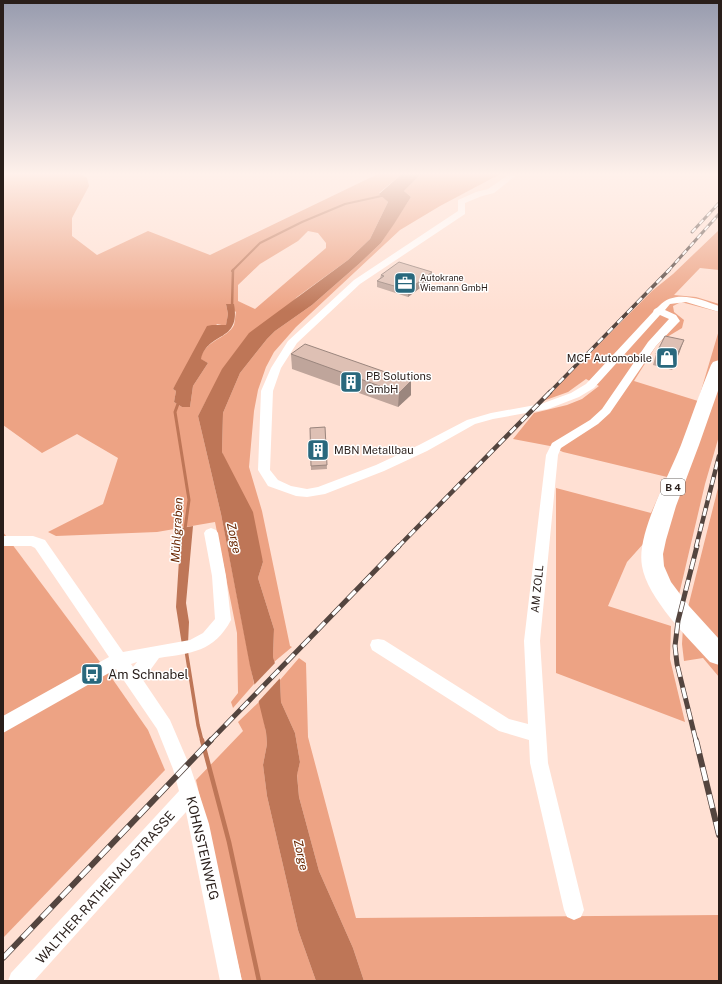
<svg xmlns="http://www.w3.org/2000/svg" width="722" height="984" font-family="'Public Sans',sans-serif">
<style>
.green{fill:#eda384;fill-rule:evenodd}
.water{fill:#be7657}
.pier{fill:#ffe0d3}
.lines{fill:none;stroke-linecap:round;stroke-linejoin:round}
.stream-far4{stroke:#be7657;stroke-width:2}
.stream-far3{stroke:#be7657;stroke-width:2.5}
.stream-far2{stroke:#be7657;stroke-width:3}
.stream-far1{stroke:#be7657;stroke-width:3.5}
.stream{stroke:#be7657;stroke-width:4.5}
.minor{fill:#fff;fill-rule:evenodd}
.primary{fill:#fff;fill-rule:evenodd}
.rail-far4-casing{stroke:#54453f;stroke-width:3}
.rail-far3-casing{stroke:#54453f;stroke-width:3.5}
.rail-far2-casing{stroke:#54453f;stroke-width:4.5}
.rail-far1-casing{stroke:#54453f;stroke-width:5}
.rail-casing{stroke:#54453f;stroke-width:6}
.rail-far4{stroke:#fff;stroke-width:2;stroke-dasharray:5.5;stroke-linecap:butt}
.rail-far3{stroke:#fff;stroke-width:2.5;stroke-dasharray:7;stroke-linecap:butt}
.rail-far2{stroke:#fff;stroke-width:3;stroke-dasharray:8;stroke-linecap:butt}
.rail-far1{stroke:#fff;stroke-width:3.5;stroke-dasharray:11;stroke-linecap:butt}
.rail{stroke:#fff;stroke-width:4.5;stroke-dasharray:14;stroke-linecap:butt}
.wall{fill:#bfa59b}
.shaded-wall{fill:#9b867e}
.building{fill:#dec0b4;stroke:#9b867e}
.labels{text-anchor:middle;stroke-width:3;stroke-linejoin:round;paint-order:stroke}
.far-poi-label{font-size:9px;fill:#291e1a;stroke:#fff;text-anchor:start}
.shield{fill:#fff;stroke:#69625f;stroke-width:1}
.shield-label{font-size:10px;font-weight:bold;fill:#291e1a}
.poi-label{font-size:11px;fill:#291e1a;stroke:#fff;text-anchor:start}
.street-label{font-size:11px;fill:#291e1a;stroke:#fff}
.water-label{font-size:12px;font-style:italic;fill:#6a2702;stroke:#fff}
.near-poi-label{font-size:13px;fill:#291e1a;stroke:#fff;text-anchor:start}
.near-street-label{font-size:13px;fill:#291e1a;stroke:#fff}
</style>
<rect width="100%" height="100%" fill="#ffe0d3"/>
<g class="green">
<path d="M 3,173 L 79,173 L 87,178 L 89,186 L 72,218 L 72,236 L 97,255 L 148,231 L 210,255 L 380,173 L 403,173 L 379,193 L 388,202 L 370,239 L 348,260 L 297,297 L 206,401 L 198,416 L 221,514 L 254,684 L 233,708 L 231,702 L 238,693 L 237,633 L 215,522 L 157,532 L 56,536 L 48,532 L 103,504 L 118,458 L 77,434 L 42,453 L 3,425 ZM 308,231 L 318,233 L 326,243 L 326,248 L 255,309 L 238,301 L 238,285 L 260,264 L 298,241 ZM 226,304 L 236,312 C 235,317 235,321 234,325 C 227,339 206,339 200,359 L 208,363 L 193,386 L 190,407 L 182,407 L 174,402 L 176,391 L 173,389 L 217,324 L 226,326 L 228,314 Z"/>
<path d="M 422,173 L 502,173 L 440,206 L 400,230 L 296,327 L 274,352 L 266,367 L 258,390 L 254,411 L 249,467 L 262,511 L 290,646 L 292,647 L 274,662 L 273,657 L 274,629 L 258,578 L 263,562 L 222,452 L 223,413 L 240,373 L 267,339 L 275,331 L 312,305 L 360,263 L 381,243 L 411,197 L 404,191 Z"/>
<path d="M 719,230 L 719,270 L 700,268 L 674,295 L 696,297 L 719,304 L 719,312 L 681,302 L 673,306 L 674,312 L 684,320 L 682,328 L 662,340 L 656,346 L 634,381 L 698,401 L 719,330 L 719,436 L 705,484 L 674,616 L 644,543 L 627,562 L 608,606 L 671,626 L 670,659 L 685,722 L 556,673 L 556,488 L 651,513 L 667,477 L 563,452 L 550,446 L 513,439 L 534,413 L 567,405 L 582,399 L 599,386 L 586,379 L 568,392 L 543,401 L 652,291 L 673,274 Z"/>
<path d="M 719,484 L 719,677 L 703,658 L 684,661 L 682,644 L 683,627 Z"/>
<path d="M 3,532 L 109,674 L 148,730 L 165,770 L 3,938 Z"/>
<path d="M 299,658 L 306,663 L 308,737 L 356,918 L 719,915 L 719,981 L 364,981 L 353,948 L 319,871 L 299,797 L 297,774 L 300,762 L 295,733 L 281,702 L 280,680 Z"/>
<path d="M 260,701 L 266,732 L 267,744 L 263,765 L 267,796 L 298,930 L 316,981 L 242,981 L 196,780 L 243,731 L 238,722 Z"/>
</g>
<g class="water">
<path d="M 403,173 L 422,173 L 404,191 L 411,197 L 394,224 L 381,243 L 360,263 L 312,305 L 275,331 L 267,339 L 240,373 L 223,413 L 222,452 L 253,512 L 263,562 L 258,578 L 274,629 L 273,657 L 280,680 L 281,702 L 295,733 L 300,762 L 297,775 L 299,797 L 319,871 L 353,948 L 364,981 L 316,981 L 298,930 L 267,796 L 263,765 L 267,744 L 266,732 L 250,666 L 221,514 L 198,416 L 222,369 L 249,333 L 348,260 L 370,239 L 388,202 L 379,194 Z"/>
<path d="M 226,304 L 234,304 C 241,343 208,331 201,359 L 208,363 L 193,386 L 190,407 L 182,407 L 174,402 L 176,391 L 173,389 L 207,326 L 212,325 L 226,325 L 228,314 Z"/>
<path d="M 193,526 L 186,603 L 189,622 L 188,644 L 182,645 L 176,607 L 179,560 L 176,529 Z"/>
</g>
<path class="pier" d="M 276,662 L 281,677 L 258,702 L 253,686 Z"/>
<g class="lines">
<path class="stream-far4" d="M 232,271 L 260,243 L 302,222 L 345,204 L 386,195"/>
<path class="stream-far3" d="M 232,307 L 233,270"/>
<path class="stream-far2" d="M 179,401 L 175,412 L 189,500 L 185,529"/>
<path class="stream-far1" d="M 186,650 L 198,725 L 202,741"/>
<path class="stream" d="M 202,740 L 229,842 L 259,981"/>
<g class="minor">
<path d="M 511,173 L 519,173 L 494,193 L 482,196 L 465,203 L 465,214 L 360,284 L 297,343 L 281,368 L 273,391 L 270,470 L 278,480 L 291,486 L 307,489 L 318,487 L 376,465 L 419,445 L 467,420 L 491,413 L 541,404 L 571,393 L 586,384 L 653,312 C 654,308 656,309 659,306 C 674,289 701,299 719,306 L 719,312 L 686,302 L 670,304 L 665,310 L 676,315 L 680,321 L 678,323 L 656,346 L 610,413 L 598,424 L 561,448 L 558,455 L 540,641 L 548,763 L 584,910 L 581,917 L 574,920 L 567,917 L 564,910 L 530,763 L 529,740 L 499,731 L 372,650 L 370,645 L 372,640 L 378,639 L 384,640 L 509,719 L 528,724 L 524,641 L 546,455 L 552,443 L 590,420 L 602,409 L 648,342 L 669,319 L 660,315 L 594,388 L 579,397 L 548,409 L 493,419 L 475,424 L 427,451 L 384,471 L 325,494 L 307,497 L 296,496 L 268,486 L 258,470 L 261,391 L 271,368 L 288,341 L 354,280 L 458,211 L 458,200 L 476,192 L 488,189 Z"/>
<path d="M 211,528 L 216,530 L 218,533 L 226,576 L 231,620 C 214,652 191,653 159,658 L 143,680 L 170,720 L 191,769 L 199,793 L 209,824 L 242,981 L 220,981 L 186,812 L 34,981 L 8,981 L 11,973 L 179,791 L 173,769 L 157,729 L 116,669 L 3,733 L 3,716 L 109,657 L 35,548 L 31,546 L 3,546 L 3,536 L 33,536 L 45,540 L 123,652 L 190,640 L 203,633 L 215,619 L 212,576 L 204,533 L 206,530 ZM 137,662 L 133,667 L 131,664 Z"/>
</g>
<path class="primary" d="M 719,360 L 719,388 L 699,445 L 676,506 L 666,540 L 663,554 L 664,566 L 671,582 L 689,606 L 719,639 L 719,665 L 710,662 C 689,639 647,598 642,566 C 636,534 669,476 681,445 C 691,418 700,392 711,365 L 713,362 Z"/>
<g class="rail-far4-casing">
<g id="rail-far4">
<path d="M 692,232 L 719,203"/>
<path d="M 668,271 L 719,214"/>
</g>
</g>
<g class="rail-far3-casing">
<path id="rail-far3" d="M 549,393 L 669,270"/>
</g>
<g class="rail-far2-casing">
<g id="rail-far2">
<path d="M 398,547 L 550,392"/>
<path d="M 696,547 L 719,456"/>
</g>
</g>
<g class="rail-far1-casing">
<g id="rail-far1">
<path d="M 210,741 L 399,546"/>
<path d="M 696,741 L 677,664 L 675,646 L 678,621 L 697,546"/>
</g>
</g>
<g class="rail-casing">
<g id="rail">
<path d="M 696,740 L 719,835"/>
<path d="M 3,958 L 211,740"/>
</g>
</g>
<use href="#rail-far4" class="rail-far4"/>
<use href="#rail-far3" class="rail-far3"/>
<use href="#rail-far2" class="rail-far2"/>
<use href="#rail-far1" class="rail-far1"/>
<use href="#rail" class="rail"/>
</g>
<g class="wall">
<path d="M 381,275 L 432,279 L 408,297 L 377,287 L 377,281 L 380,278 Z"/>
<path d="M 680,351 L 672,370 L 653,365 L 656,354 Z"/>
<path d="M 291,354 L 411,381 L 411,395 L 398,407 L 292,369 Z"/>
<path d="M 325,427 L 327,469 L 311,470 L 310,428 Z"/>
</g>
<g class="shaded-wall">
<path d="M 432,272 L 432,279 L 408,297 L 408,290 Z"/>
<path d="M 684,340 L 680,351 L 672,370 L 675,359 Z"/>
<path d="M 411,381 L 411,395 L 398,407 L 399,393 Z"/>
</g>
<g class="building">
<path d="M 399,262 L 432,272 L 408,290 L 377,281 L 384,276 L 381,275 Z"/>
<path d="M 665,336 L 684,340 L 675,359 L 656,354 Z"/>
<path d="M 305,344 L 411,381 L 399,393 L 291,354 Z"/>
<path d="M 325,427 L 327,465 L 311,466 L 310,428 Z"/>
</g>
<linearGradient id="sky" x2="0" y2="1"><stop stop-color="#979bae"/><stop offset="0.56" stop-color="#fff1eb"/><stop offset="1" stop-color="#fff1eb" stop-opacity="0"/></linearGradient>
<rect width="722" height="311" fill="url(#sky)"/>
<defs>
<g id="office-square" transform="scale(1.15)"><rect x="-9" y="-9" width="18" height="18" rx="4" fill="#29687d" stroke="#fff"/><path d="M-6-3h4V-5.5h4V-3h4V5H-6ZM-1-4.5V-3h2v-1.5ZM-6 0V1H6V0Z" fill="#fff"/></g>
<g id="shop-square" transform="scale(1.15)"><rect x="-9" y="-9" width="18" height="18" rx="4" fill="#29687d" stroke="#fff"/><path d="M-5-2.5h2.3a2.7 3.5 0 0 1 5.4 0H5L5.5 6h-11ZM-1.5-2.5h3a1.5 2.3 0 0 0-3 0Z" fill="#fff"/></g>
<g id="building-square" transform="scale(1.15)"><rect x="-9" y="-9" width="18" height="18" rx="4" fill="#29687d" stroke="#fff"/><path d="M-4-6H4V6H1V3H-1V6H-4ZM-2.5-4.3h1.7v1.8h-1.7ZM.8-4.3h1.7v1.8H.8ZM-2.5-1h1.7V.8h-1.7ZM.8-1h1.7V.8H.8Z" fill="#fff"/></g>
<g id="bus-square" transform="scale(1.15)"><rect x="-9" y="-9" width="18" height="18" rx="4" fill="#29687d" stroke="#fff"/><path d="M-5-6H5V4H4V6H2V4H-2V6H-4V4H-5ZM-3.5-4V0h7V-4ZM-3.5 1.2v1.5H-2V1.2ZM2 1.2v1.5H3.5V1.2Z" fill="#fff"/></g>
</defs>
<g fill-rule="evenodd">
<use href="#office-square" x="405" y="283"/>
<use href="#shop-square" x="667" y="358"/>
<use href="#building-square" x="351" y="382"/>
<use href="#building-square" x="318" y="450"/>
<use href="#bus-square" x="92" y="674"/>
</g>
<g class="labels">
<g class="far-poi-label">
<text x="420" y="281">Autokrane<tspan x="420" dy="10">Wiemann GmbH</tspan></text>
</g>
<rect class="shield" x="661" y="479" width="24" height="16" rx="3"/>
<g class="shield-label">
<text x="673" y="491">B 4</text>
</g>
<g class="poi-label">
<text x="652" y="362" text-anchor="end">MCF Automobile</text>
<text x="366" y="380">PB Solutions<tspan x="366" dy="13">GmbH</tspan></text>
<text x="334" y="454">MBN Metallbau</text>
</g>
<g class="street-label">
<text transform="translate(537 589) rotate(-84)" y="4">AM ZOLL</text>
</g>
<g class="water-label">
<text transform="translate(177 530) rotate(-87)" y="4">Mühlgraben</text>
<text transform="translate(234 538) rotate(78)" y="4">Zorge</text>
<text transform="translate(301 855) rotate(78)" y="4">Zorge</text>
</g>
<g class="near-poi-label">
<text x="108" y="679">Am Schnabel</text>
</g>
<g class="near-street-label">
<text transform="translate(203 848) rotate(77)" y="5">KOHNSTEINWEG</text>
<text transform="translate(105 887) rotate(-48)" y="5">WALTHER-RATHENAU-STRASSE</text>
</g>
</g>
<rect width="722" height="984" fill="none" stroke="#291e1a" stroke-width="8"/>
</svg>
